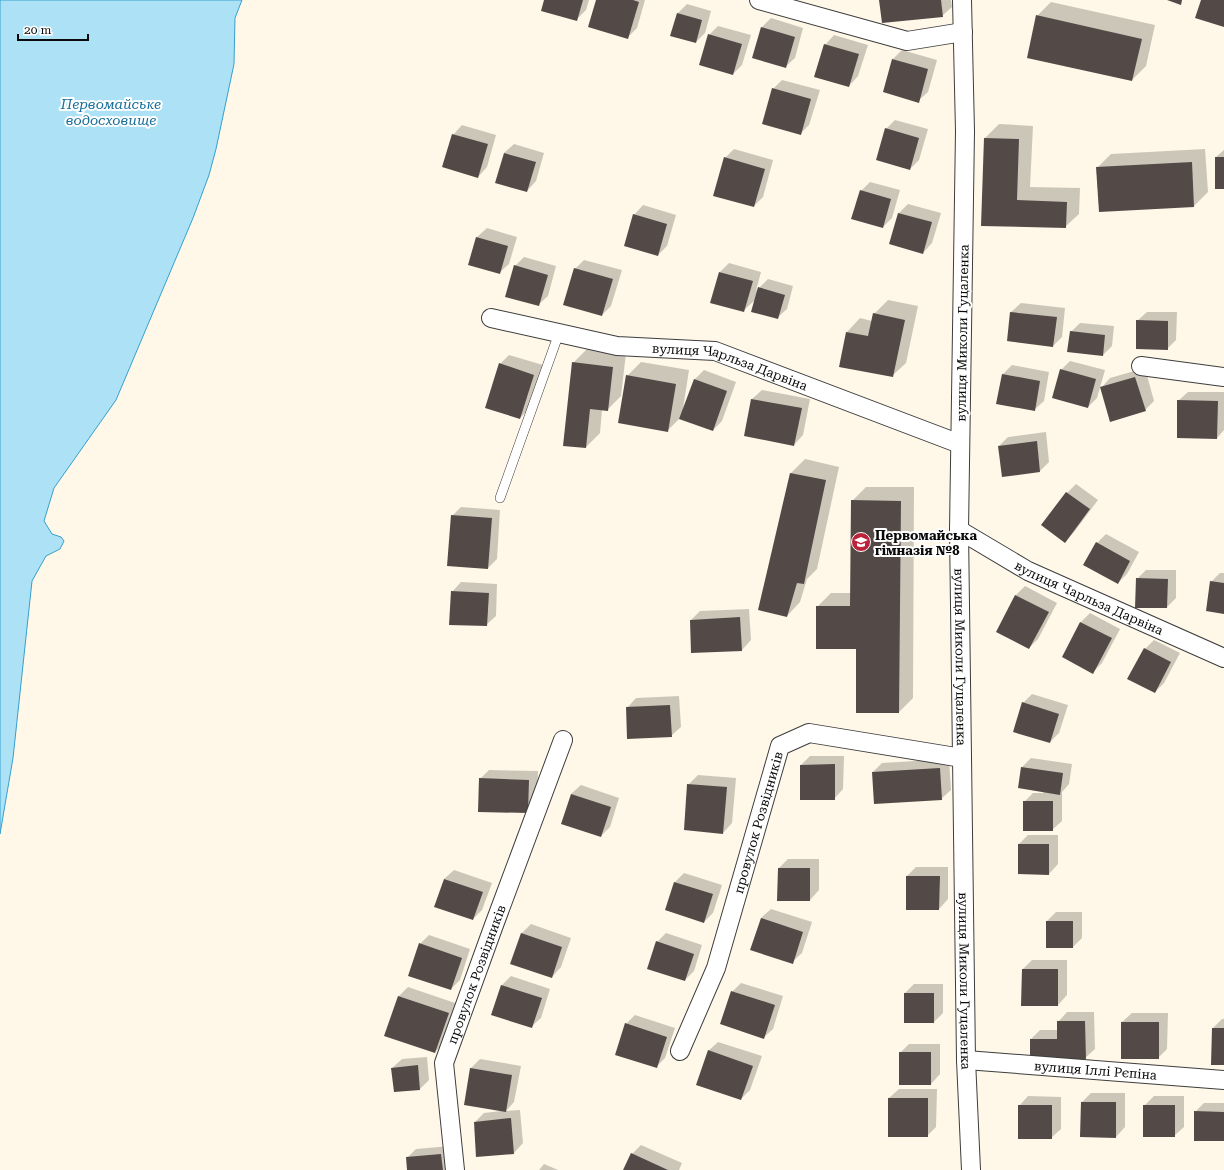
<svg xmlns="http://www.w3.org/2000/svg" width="1224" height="1170" font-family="'Roboto Serif',serif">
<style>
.water{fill:#ade2f6;stroke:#34a0cd}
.shadow{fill:#0003}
.building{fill:#534a47}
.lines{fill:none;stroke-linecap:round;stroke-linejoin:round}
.service-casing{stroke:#3d3d3d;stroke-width:10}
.minor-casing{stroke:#3d3d3d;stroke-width:20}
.service{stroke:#fff;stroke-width:9}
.minor{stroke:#fff;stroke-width:18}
.labels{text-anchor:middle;stroke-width:4;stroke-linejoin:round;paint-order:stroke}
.street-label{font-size:13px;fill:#0a0a0a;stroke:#fff}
.poi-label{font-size:13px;font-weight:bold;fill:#0a0a0a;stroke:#fff;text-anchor:start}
.water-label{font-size:14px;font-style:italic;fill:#156e9b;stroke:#fff}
</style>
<rect width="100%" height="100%" fill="#fff8e8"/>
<path class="water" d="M 0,0 L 242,0 L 235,18 L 234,64 L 216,149 L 209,175 L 193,218 L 116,400 L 54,488 L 44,521 L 52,534 L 61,537 L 64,541 L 60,549 L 46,556 L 32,581 L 13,758 L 0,834 Z"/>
<g class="shadow">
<path d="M 545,0 L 589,0 L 586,10 L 576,20 Z"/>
<path d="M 597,0 L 645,0 L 637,28 L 627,38 Z"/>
<path d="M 880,0 L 951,0 L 952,7 L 942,16 Z"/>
<path d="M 1051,2 L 1155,25 L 1146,66 L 1132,80 L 1037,16 Z"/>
<path d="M 687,4 L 711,11 L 705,33 L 696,42 L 671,35 L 678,13 Z"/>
<path d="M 771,18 L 803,28 L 795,58 L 785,67 L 762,27 Z"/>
<path d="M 718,26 L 751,35 L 742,65 L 733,74 L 709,35 Z"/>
<path d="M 834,35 L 868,45 L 858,76 L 849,86 L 825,45 Z"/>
<path d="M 902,50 L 937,60 L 928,92 L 918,101 L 893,59 Z"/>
<path d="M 782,80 L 820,90 L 809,125 L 800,134 L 773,89 Z"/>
<path d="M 895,120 L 928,129 L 919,160 L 910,169 L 886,129 Z"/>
<path d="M 999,124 L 1033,126 L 1030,187 L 1080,188 L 1079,214 L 1065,227 L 982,225 L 985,138 Z"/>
<path d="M 462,125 L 496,135 L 487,167 L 478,177 L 453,135 Z"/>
<path d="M 514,144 L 544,153 L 536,181 L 527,191 L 504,153 Z"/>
<path d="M 734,149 L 773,160 L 763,197 L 754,206 L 725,158 Z"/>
<path d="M 1205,149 L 1208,192 L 1194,206 L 1097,168 L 1111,154 Z"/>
<path d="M 1224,150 L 1224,188 L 1216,157 Z"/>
<path d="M 870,182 L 900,190 L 892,218 L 883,227 L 861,191 Z"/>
<path d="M 908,204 L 941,213 L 932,243 L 923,253 L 890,243 L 899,213 Z"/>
<path d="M 643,205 L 676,215 L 667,246 L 658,255 L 634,215 Z"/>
<path d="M 487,228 L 517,237 L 509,264 L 499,273 L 470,265 L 477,237 Z"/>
<path d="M 524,257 L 556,266 L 548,296 L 538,305 L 515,266 Z"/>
<path d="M 584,260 L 622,270 L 611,306 L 602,315 L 575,269 Z"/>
<path d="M 729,263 L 761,272 L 756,291 L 768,279 L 793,286 L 787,309 L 777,318 L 755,300 L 743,311 L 720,272 Z"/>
<path d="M 888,300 L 918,306 L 906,363 L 892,376 L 847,332 L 860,318 L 872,321 L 874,314 Z"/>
<path d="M 1021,303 L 1065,308 L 1062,337 L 1053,346 L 1008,341 L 1011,312 Z"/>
<path d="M 1147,312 L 1177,312 L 1176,340 L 1167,349 L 1137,321 Z"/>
<path d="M 1080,323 L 1114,326 L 1112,346 L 1103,355 L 1071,332 Z"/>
<path d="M 587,349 L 626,353 L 621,396 L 607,410 L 602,410 L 600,433 L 586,447 L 573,363 Z"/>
<path d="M 509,355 L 543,365 L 529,409 L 520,418 L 500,364 Z"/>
<path d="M 1070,361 L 1105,370 L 1097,398 L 1088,407 L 1061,370 Z"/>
<path d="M 641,362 L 689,370 L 683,409 L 684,409 L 694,380 L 704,370 L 736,382 L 722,421 L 713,430 L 680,418 L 667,431 L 627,376 Z"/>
<path d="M 1012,365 L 1049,372 L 1044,401 L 1034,410 L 998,403 L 1003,374 Z"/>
<path d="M 1145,368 L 1154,401 L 1145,410 L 1101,388 L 1110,378 Z"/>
<path d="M 762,390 L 810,399 L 803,435 L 794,445 L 745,435 L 752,399 Z"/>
<path d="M 1188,392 L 1224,392 L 1224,430 L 1217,438 L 1178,401 Z"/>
<path d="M 1046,432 L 1049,462 L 1040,471 L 1002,476 L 999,446 L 1008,437 Z"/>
<path d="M 805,459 L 839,467 L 817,569 L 807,579 L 800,602 L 787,616 L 791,473 Z"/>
<path d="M 1076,484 L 1098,500 L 1074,532 L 1065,542 L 1067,493 Z"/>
<path d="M 866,487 L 914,487 L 913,698 L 899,712 L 857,712 L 857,648 L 817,607 L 831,593 L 851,593 L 852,501 Z"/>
<path d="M 461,507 L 500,510 L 497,559 L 488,568 L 452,516 Z"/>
<path d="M 1106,534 L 1139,552 L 1127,574 L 1118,583 L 1097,543 Z"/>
<path d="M 1146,570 L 1176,570 L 1176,598 L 1167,607 L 1137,579 Z"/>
<path d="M 1220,573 L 1224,573 L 1224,613 L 1211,582 Z"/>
<path d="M 461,582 L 497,584 L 496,616 L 486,625 L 452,592 Z"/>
<path d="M 1025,586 L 1057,603 L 1038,639 L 1029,648 L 997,631 L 1016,595 Z"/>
<path d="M 749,609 L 751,640 L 742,650 L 691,620 L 700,611 Z"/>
<path d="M 1090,613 L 1120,629 L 1102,663 L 1093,672 L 1063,657 L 1081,622 Z"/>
<path d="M 1154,640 L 1180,653 L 1164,683 L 1155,692 L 1145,649 Z"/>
<path d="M 1032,694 L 1068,705 L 1059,733 L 1050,742 L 1023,703 Z"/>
<path d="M 679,696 L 681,727 L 671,736 L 627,708 L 636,698 Z"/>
<path d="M 810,756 L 844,756 L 843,789 L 834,799 L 801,765 Z"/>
<path d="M 1031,758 L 1072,764 L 1069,784 L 1062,792 L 1062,821 L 1052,830 L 1024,802 L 1033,793 L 1044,793 L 1022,767 Z"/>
<path d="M 949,759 L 951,790 L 941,799 L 873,772 L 882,763 Z"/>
<path d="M 489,770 L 538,771 L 537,803 L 528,812 L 480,779 Z"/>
<path d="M 698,775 L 736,778 L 732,823 L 723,833 L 688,785 Z"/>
<path d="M 581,785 L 619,798 L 610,827 L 601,836 L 571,794 Z"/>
<path d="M 1028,835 L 1058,835 L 1058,864 L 1049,874 L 1019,844 Z"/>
<path d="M 788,859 L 819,859 L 819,890 L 810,900 L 779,868 Z"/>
<path d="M 916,867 L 948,867 L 948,899 L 939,909 L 907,876 Z"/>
<path d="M 454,870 L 492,883 L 482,910 L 473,919 L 444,879 Z"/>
<path d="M 684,873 L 722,885 L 713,913 L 704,922 L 666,910 L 675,882 Z"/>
<path d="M 771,909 L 812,922 L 802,953 L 792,962 L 751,949 L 761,918 Z"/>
<path d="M 1056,912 L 1082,912 L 1082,938 L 1073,947 L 1047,921 Z"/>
<path d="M 531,924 L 571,938 L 561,967 L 552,977 L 522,933 Z"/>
<path d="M 666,933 L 702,945 L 694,971 L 685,980 L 657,942 Z"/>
<path d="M 429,935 L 470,949 L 460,980 L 451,989 L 420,944 Z"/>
<path d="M 1032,960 L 1067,960 L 1067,995 L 1058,1005 L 1023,969 Z"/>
<path d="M 511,976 L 550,989 L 541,1018 L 531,1027 L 492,1014 L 502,985 Z"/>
<path d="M 741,983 L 783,996 L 773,1029 L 763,1038 L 732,992 Z"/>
<path d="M 914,984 L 943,984 L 943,1013 L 934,1022 L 905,1022 L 905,993 Z"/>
<path d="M 408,987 L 458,1004 L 444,1043 L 435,1052 L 386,1036 L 399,996 Z"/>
<path d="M 1067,1012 L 1094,1012 L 1095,1049 L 1085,1058 L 1031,1039 L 1040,1030 L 1058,1030 L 1058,1022 Z"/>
<path d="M 1132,1013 L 1168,1013 L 1167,1049 L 1158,1058 L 1122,1022 Z"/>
<path d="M 635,1015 L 675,1028 L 665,1058 L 656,1067 L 626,1024 Z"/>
<path d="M 1222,1019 L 1224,1019 L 1224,1064 L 1213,1028 Z"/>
<path d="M 718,1042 L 762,1056 L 750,1090 L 741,1099 L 708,1051 Z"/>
<path d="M 909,1044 L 940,1044 L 940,1074 L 931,1084 L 900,1053 Z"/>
<path d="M 427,1057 L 429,1080 L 420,1089 L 392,1068 L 402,1059 Z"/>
<path d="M 480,1059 L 521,1066 L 514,1102 L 506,1111 L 520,1110 L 523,1143 L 514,1153 L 475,1122 L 484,1113 L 501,1111 L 471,1068 Z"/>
<path d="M 899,1089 L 937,1089 L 936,1127 L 927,1136 L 889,1098 Z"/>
<path d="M 1091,1093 L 1125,1093 L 1125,1127 L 1116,1137 L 1082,1102 Z"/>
<path d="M 1028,1096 L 1061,1097 L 1061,1129 L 1051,1138 L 1019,1106 Z"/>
<path d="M 1154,1096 L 1184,1096 L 1184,1127 L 1174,1136 L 1144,1106 Z"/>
<path d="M 1204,1103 L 1224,1103 L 1224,1140 L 1195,1112 Z"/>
<path d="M 641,1145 L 682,1163 L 679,1170 L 625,1170 L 632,1154 Z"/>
<path d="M 450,1146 L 452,1170 L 408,1170 L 407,1158 L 416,1149 Z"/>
<path d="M 544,1164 L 558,1170 L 539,1170 Z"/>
</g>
<g class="building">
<path d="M 544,0 L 583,0 L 577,21 L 541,11 Z"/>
<path d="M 596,0 L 633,0 L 639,2 L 628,39 L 588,27 Z"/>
<path d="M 879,0 L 941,0 L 943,17 L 882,23 Z"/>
<path d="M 1167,0 L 1182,0 L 1181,5 Z"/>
<path d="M 1201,0 L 1224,0 L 1224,27 L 1195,18 Z"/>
<path d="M 677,13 L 702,20 L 696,43 L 670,36 Z"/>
<path d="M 1036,15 L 1142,39 L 1132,81 L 1027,58 Z"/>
<path d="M 761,27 L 795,37 L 786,68 L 752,58 Z"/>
<path d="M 708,34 L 742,44 L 733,75 L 699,65 Z"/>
<path d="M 824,44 L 859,54 L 849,87 L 814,77 Z"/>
<path d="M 892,59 L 928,69 L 919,103 L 883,92 Z"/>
<path d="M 772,88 L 811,99 L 801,135 L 762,124 Z"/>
<path d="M 885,128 L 919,138 L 910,170 L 876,160 Z"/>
<path d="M 452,134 L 488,144 L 478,178 L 442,167 Z"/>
<path d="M 984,138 L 1019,139 L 1017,200 L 1067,202 L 1066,228 L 981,226 Z"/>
<path d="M 504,153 L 536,162 L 527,192 L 495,183 Z"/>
<path d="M 724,157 L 765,169 L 754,207 L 713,196 Z"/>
<rect x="1215" y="157" width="9" height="32"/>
<path d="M 1192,162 L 1194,207 L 1099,212 L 1096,167 Z"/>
<path d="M 860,190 L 891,199 L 883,228 L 851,219 Z"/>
<path d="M 898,213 L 932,222 L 923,254 L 889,244 Z"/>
<path d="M 633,214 L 667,224 L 658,256 L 624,246 Z"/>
<path d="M 476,237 L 508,246 L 500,274 L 468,265 Z"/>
<path d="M 514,265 L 548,275 L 539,306 L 505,297 Z"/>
<path d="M 574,268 L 613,279 L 602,316 L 563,305 Z"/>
<path d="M 719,272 L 753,281 L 744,312 L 710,303 Z"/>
<path d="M 758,287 L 785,295 L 778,319 L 751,312 Z"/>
<path d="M 1010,312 L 1057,317 L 1053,347 L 1007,341 Z"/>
<path d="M 873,313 L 905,320 L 893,377 L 839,367 L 846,332 L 868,336 Z"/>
<path d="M 1136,320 L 1168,321 L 1168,350 L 1136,349 Z"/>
<path d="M 1070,331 L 1105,335 L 1103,356 L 1067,352 Z"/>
<path d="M 572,362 L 613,367 L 608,411 L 590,409 L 586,448 L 563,446 Z"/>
<path d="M 499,363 L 534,375 L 520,419 L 485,408 Z"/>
<path d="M 1060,369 L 1096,379 L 1088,408 L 1052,398 Z"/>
<path d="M 1002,374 L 1040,381 L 1035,411 L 996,404 Z"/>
<path d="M 626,375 L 676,384 L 668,432 L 618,423 Z"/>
<path d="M 1135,377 L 1146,411 L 1110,422 L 1100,387 Z"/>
<path d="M 694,379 L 727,391 L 713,431 L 679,419 Z"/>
<path d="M 751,399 L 802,408 L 794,446 L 744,436 Z"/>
<path d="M 1177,400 L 1218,401 L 1217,439 L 1177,438 Z"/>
<path d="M 1037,441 L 1040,472 L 1002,477 L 998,446 Z"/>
<path d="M 790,473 L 826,480 L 804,584 L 797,583 L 787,617 L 758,610 Z"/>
<path d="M 1066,492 L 1090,509 L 1065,543 L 1041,525 Z"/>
<path d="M 851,500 L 901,501 L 899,713 L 856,713 L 856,649 L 816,649 L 816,606 L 850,606 Z"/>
<path d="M 451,515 L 492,518 L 488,569 L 447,566 Z"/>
<path d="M 1096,542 L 1130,561 L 1118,584 L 1083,565 Z"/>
<path d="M 1136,578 L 1168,579 L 1167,608 L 1135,608 Z"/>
<path d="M 1210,581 L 1224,583 L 1224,614 L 1206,611 Z"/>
<path d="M 451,591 L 489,593 L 487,626 L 449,625 Z"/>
<path d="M 1015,595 L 1049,612 L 1029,649 L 996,632 Z"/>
<path d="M 740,617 L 742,651 L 691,653 L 690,620 Z"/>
<path d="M 1080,622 L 1112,638 L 1093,674 L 1062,657 Z"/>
<path d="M 1144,648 L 1171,662 L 1155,693 L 1127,679 Z"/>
<path d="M 1022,702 L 1059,714 L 1050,743 L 1013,732 Z"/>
<path d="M 670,705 L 672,737 L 627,739 L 626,707 Z"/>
<path d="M 835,764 L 835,800 L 800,800 L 800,765 Z"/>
<path d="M 1021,767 L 1063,773 L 1060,795 L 1018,788 Z"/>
<path d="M 940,768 L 942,800 L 874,804 L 872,772 Z"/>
<path d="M 479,778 L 529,780 L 528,813 L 478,812 Z"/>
<path d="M 687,784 L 727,787 L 723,834 L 684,830 Z"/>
<path d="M 571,794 L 611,807 L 601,837 L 561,824 Z"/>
<rect x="1023" y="801" width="30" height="30"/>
<path d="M 1018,844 L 1049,844 L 1049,875 L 1018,874 Z"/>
<path d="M 778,868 L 810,868 L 810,901 L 777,901 Z"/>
<path d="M 906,876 L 940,876 L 939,910 L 906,910 Z"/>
<path d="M 444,879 L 483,892 L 473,920 L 434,907 Z"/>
<path d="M 674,882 L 713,894 L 704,923 L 665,910 Z"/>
<path d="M 761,918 L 803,932 L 793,964 L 750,950 Z"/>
<rect x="1046" y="921" width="27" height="27"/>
<path d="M 521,933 L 562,947 L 552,978 L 510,964 Z"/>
<path d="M 656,941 L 694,954 L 685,981 L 647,969 Z"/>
<path d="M 419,943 L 462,958 L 451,990 L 408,976 Z"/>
<path d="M 1022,969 L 1058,969 L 1058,1006 L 1021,1006 Z"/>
<path d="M 501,985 L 542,998 L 532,1028 L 491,1015 Z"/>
<path d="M 731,991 L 775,1005 L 764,1039 L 720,1024 Z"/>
<rect x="904" y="993" width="30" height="30"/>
<path d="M 398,996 L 449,1013 L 435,1053 L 384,1036 Z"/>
<path d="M 1057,1021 L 1085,1021 L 1086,1059 L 1030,1060 L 1030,1039 L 1057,1039 Z"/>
<rect x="1121" y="1022" width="38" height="37"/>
<path d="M 625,1023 L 667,1037 L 657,1068 L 615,1055 Z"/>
<path d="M 1212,1028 L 1224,1028 L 1224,1065 L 1211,1065 Z"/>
<path d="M 708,1050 L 753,1066 L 741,1100 L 696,1085 Z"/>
<rect x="899" y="1052" width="32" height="33"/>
<path d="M 418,1065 L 420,1090 L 394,1092 L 391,1068 Z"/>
<path d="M 470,1068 L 512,1075 L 506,1112 L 464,1105 Z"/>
<rect x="888" y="1098" width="40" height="39"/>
<path d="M 1081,1102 L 1116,1102 L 1116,1138 L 1080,1137 Z"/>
<rect x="1018" y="1105" width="34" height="34"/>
<rect x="1143" y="1105" width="32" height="32"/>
<path d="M 1194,1111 L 1224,1112 L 1224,1141 L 1194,1141 Z"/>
<path d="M 511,1118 L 514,1154 L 476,1157 L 474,1122 Z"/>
<path d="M 631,1153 L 668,1170 L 623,1170 Z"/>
<path d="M 441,1154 L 443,1170 L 407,1170 L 406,1157 Z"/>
</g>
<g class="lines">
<g class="service-casing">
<path id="service" d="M 500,498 L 559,333"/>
</g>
<g class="minor-casing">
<g id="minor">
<path d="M 759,0 L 907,41 L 963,32"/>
<path id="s1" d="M 962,0 L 965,131 L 959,530 L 966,1060 L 971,1170"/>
<path id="s2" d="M 491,318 L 617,346 L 715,351 L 960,444"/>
<path d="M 1141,366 L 1224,377"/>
<path id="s3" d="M 959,530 L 1028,571 L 1224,658"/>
<path id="s4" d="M 680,1051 L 716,968 L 780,746 L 809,733 L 962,758"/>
<path id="s5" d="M 966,1060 L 1224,1080"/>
<path id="s6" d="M 455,1170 L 444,1063 L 494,925 L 563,740"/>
</g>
</g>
<use href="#service" class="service"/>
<use href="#minor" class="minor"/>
</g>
<defs>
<g id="school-disc" transform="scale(1)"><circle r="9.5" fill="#ba233a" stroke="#fff"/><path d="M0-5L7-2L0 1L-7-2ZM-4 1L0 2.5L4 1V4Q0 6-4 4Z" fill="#fff"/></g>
</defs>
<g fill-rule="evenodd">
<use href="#school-disc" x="861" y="542"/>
</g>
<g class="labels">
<g class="street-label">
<text transform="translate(962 333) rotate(-89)" y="5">вулиця Миколи Гуцаленка</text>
<text dy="5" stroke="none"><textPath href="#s2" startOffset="245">вулиця Чарльза Дарвіна</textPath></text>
<text dy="5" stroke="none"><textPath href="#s3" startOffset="147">вулиця Чарльза Дарвіна</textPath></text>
<text dy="5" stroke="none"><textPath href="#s1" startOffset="657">вулиця Миколи Гуцаленка</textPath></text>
<text dy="5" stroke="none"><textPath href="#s4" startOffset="242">провулок Розвідників</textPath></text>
<text dy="5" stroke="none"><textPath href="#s6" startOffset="202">провулок Розвідників</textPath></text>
<text dy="5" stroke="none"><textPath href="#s1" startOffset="981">вулиця Миколи Гуцаленка</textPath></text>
<text dy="5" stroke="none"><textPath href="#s5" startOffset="130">вулиця Іллі Рєпіна</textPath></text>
</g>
<g class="poi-label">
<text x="875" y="540">Первомайська<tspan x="875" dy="15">гімназія №8</tspan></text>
</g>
<g class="water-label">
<text x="111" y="109">Первомайське<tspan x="111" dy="16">водосховище</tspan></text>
</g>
</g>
<path d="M18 34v6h70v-6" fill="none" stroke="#0a0a0a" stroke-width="2"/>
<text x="24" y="34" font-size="12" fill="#0a0a0a" stroke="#ffffff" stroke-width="3" paint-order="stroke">20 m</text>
</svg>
